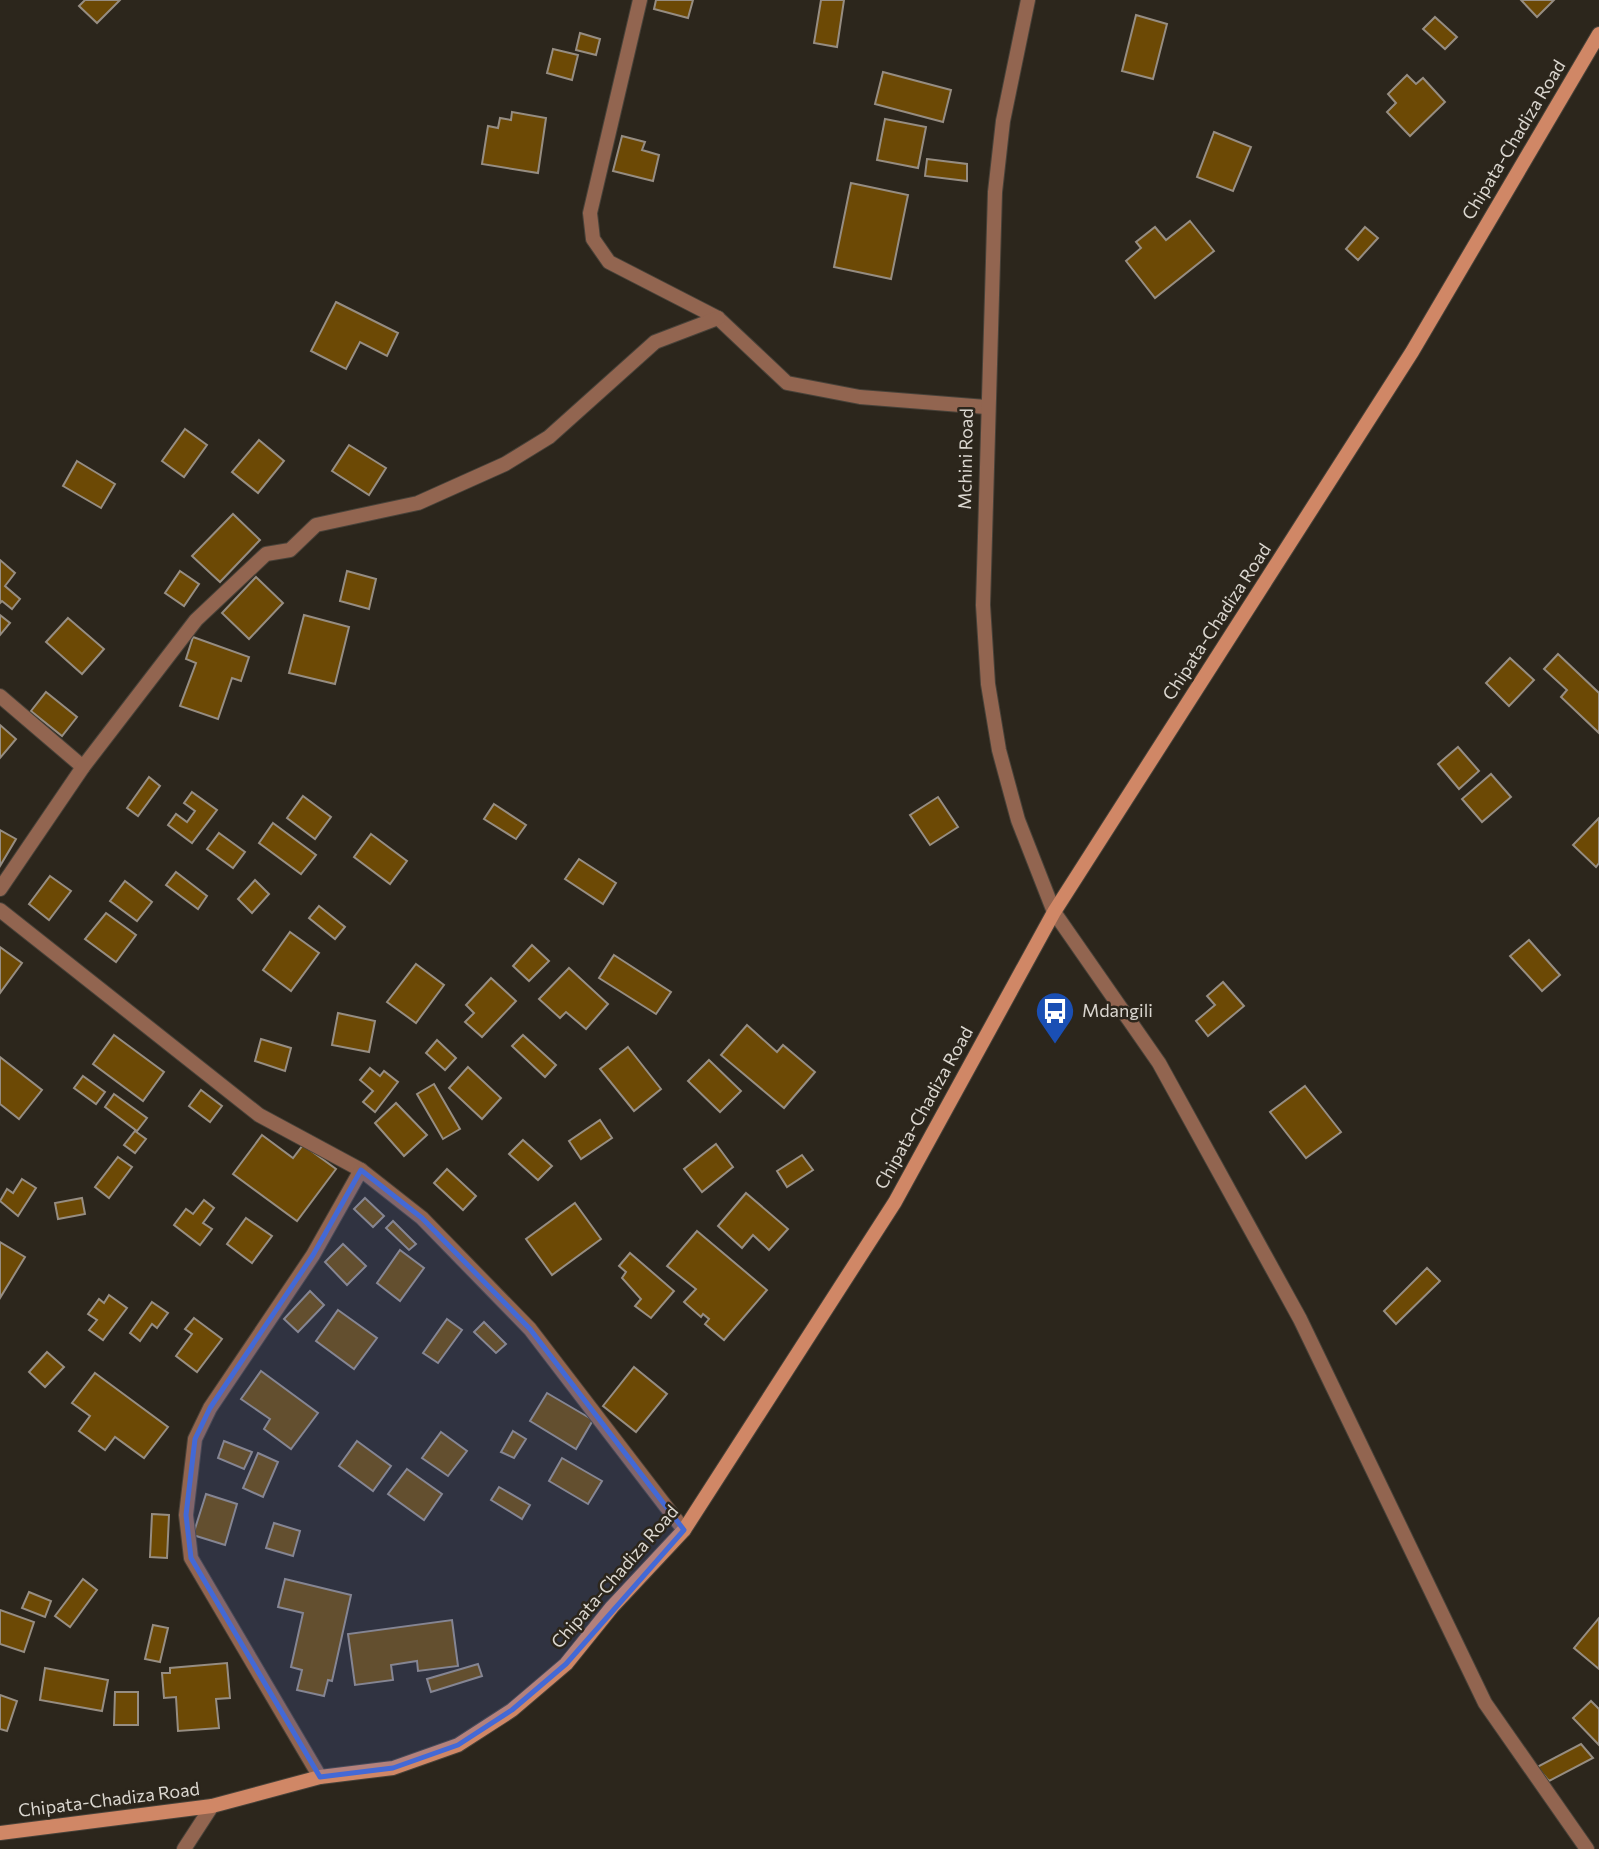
<svg xmlns="http://www.w3.org/2000/svg" width="1599" height="1849" font-family="Commissioner,sans-serif">
<style>
.building{fill:#6c4905;stroke:#968d82;stroke-width:2}
.lines{fill:none;stroke-linecap:round;stroke-linejoin:round}
.minor-casing{stroke:#484239;stroke-width:16}
.tertiary-casing{stroke:#484239;stroke-width:16}
.secondary-casing{stroke:#484239;stroke-width:16}
.minor{stroke:#926550;stroke-width:14}
.tertiary{stroke:#926550;stroke-width:14}
.secondary{stroke:#d08766;stroke-width:14}
.marked{fill:#4369d6;fill-opacity:0.2;stroke:#4369d6;stroke-width:5;stroke-linejoin:round}
.labels{text-anchor:middle;stroke-width:5;stroke-linejoin:round;paint-order:stroke}
.street-label{font-size:18px;fill:#dbd7d0;stroke:#2c261c}
.poi-label{font-size:18px;fill:#dbd7d0;stroke:#2c261c;text-anchor:start}
</style>
<rect width="100%" height="100%" fill="#2c261c"/>
<g class="building">
<path d="M 85,0 L 120,0 L 97,23 L 79,6 Z"/>
<path d="M 656,0 L 693,0 L 688,18 L 654,9 Z"/>
<path d="M 821,0 L 844,0 L 837,47 L 814,43 Z"/>
<path d="M 1521,0 L 1554,0 L 1537,17 Z"/>
<path d="M 1136,15 L 1167,24 L 1153,79 L 1122,71 Z"/>
<path d="M 1435,17 L 1457,37 L 1445,49 L 1423,29 Z"/>
<path d="M 580,33 L 600,39 L 596,55 L 576,50 Z"/>
<path d="M 553,49 L 578,55 L 572,80 L 547,73 Z"/>
<path d="M 883,72 L 951,90 L 943,122 L 875,104 Z"/>
<path d="M 1407,75 L 1416,84 L 1423,78 L 1445,102 L 1410,136 L 1387,112 L 1396,103 L 1388,94 Z"/>
<path d="M 512,112 L 546,118 L 538,173 L 482,164 L 488,126 L 498,128 L 500,118 L 511,120 Z"/>
<path d="M 885,119 L 926,127 L 918,168 L 877,160 Z"/>
<path d="M 1214,132 L 1251,147 L 1233,191 L 1197,177 Z"/>
<path d="M 622,136 L 645,142 L 642,150 L 659,155 L 653,181 L 613,171 Z"/>
<path d="M 927,159 L 967,164 L 967,181 L 925,176 Z"/>
<path d="M 851,183 L 908,195 L 891,279 L 834,267 Z"/>
<path d="M 1190,221 L 1214,251 L 1155,298 L 1126,261 L 1141,248 L 1136,242 L 1155,227 L 1166,240 Z"/>
<path d="M 1365,227 L 1378,238 L 1358,260 L 1346,249 Z"/>
<path d="M 336,302 L 398,333 L 387,356 L 360,342 L 346,369 L 311,351 Z"/>
<path d="M 185,429 L 207,445 L 184,477 L 162,461 Z"/>
<path d="M 259,440 L 284,461 L 258,493 L 232,472 Z"/>
<path d="M 349,445 L 386,468 L 369,495 L 332,471 Z"/>
<path d="M 77,461 L 115,484 L 101,508 L 63,486 Z"/>
<path d="M 233,514 L 260,540 L 220,582 L 192,556 Z"/>
<path d="M 0,560 L 15,573 L 5,586 L 20,599 L 12,609 L 2,601 L 0,603 Z"/>
<path d="M 180,571 L 199,584 L 184,606 L 165,593 Z"/>
<path d="M 347,571 L 376,579 L 369,609 L 340,601 Z"/>
<path d="M 256,577 L 283,603 L 249,639 L 222,613 Z"/>
<path d="M 0,615 L 10,623 L 0,635 Z"/>
<path d="M 304,615 L 349,627 L 335,684 L 289,673 Z"/>
<path d="M 68,618 L 104,649 L 82,674 L 46,642 Z"/>
<path d="M 193,637 L 249,657 L 241,681 L 232,678 L 218,719 L 180,706 L 196,663 L 186,659 Z"/>
<path d="M 1558,654 L 1599,693 L 1599,733 L 1561,697 L 1567,690 L 1544,669 Z"/>
<path d="M 1510,658 L 1534,680 L 1509,706 L 1486,683 Z"/>
<path d="M 46,692 L 77,717 L 62,736 L 31,711 Z"/>
<path d="M 0,725 L 16,739 L 0,758 Z"/>
<path d="M 1458,747 L 1479,771 L 1459,789 L 1438,764 Z"/>
<path d="M 1491,774 L 1511,797 L 1482,822 L 1462,799 Z"/>
<path d="M 149,777 L 160,786 L 138,816 L 127,808 Z"/>
<path d="M 192,792 L 217,810 L 192,843 L 168,825 L 176,814 L 187,822 L 195,811 L 184,803 Z"/>
<path d="M 303,796 L 331,817 L 315,839 L 287,818 Z"/>
<path d="M 938,797 L 958,827 L 930,845 L 910,815 Z"/>
<path d="M 494,804 L 526,825 L 516,839 L 484,819 Z"/>
<path d="M 1599,818 L 1599,863 L 1596,867 L 1573,845 Z"/>
<path d="M 273,823 L 316,855 L 301,874 L 259,843 Z"/>
<path d="M 0,830 L 16,839 L 0,866 Z"/>
<path d="M 219,833 L 245,852 L 233,868 L 207,849 Z"/>
<path d="M 371,834 L 407,861 L 390,884 L 354,857 Z"/>
<path d="M 579,859 L 616,883 L 603,904 L 565,879 Z"/>
<path d="M 176,872 L 207,896 L 198,909 L 166,885 Z"/>
<path d="M 50,876 L 71,891 L 49,920 L 29,904 Z"/>
<path d="M 255,880 L 269,894 L 252,913 L 238,899 Z"/>
<path d="M 125,881 L 152,902 L 137,921 L 110,901 Z"/>
<path d="M 319,906 L 345,927 L 335,939 L 309,918 Z"/>
<path d="M 106,913 L 136,935 L 116,962 L 85,939 Z"/>
<path d="M 290,932 L 319,953 L 291,991 L 263,970 Z"/>
<path d="M 1529,940 L 1560,975 L 1542,991 L 1510,956 Z"/>
<path d="M 532,945 L 549,961 L 529,981 L 513,966 Z"/>
<path d="M 0,947 L 22,963 L 0,993 Z"/>
<path d="M 614,955 L 671,992 L 656,1014 L 599,978 Z"/>
<path d="M 416,964 L 444,985 L 416,1023 L 387,1002 Z"/>
<path d="M 569,968 L 608,1004 L 586,1029 L 566,1012 L 560,1018 L 539,999 Z"/>
<path d="M 491,978 L 516,1001 L 482,1037 L 465,1022 L 474,1013 L 466,1005 Z"/>
<path d="M 1223,982 L 1244,1006 L 1208,1036 L 1196,1021 L 1215,1005 L 1207,996 Z"/>
<path d="M 338,1013 L 375,1021 L 369,1052 L 332,1045 Z"/>
<path d="M 747,1025 L 777,1052 L 783,1045 L 815,1072 L 784,1108 L 721,1055 Z"/>
<path d="M 114,1035 L 164,1072 L 143,1101 L 93,1064 Z"/>
<path d="M 523,1035 L 556,1065 L 545,1077 L 512,1046 Z"/>
<path d="M 261,1039 L 291,1048 L 285,1071 L 255,1061 Z"/>
<path d="M 437,1040 L 456,1058 L 445,1070 L 426,1053 Z"/>
<path d="M 628,1047 L 661,1089 L 634,1111 L 600,1069 Z"/>
<path d="M 0,1057 L 42,1090 L 19,1119 L 0,1104 Z"/>
<path d="M 709,1060 L 741,1091 L 720,1112 L 688,1081 Z"/>
<path d="M 468,1067 L 501,1098 L 482,1119 L 449,1088 Z"/>
<path d="M 370,1068 L 380,1076 L 384,1071 L 398,1082 L 375,1112 L 363,1102 L 373,1091 L 360,1080 Z"/>
<path d="M 83,1076 L 105,1092 L 96,1104 L 74,1088 Z"/>
<path d="M 434,1084 L 460,1129 L 443,1139 L 417,1094 Z"/>
<path d="M 1305,1086 L 1341,1132 L 1306,1158 L 1270,1112 Z"/>
<path d="M 201,1090 L 222,1106 L 210,1122 L 189,1106 Z"/>
<path d="M 114,1094 L 147,1118 L 137,1131 L 105,1107 Z"/>
<path d="M 396,1103 L 427,1135 L 404,1156 L 375,1123 Z"/>
<path d="M 600,1120 L 612,1138 L 581,1159 L 569,1141 Z"/>
<path d="M 135,1131 L 146,1139 L 135,1153 L 124,1145 Z"/>
<path d="M 262,1135 L 293,1158 L 303,1145 L 336,1169 L 297,1221 L 233,1174 Z"/>
<path d="M 523,1140 L 552,1166 L 538,1180 L 509,1154 Z"/>
<path d="M 716,1144 L 733,1167 L 702,1192 L 684,1169 Z"/>
<path d="M 802,1155 L 813,1170 L 787,1187 L 777,1171 Z"/>
<path d="M 118,1157 L 132,1167 L 109,1198 L 95,1187 Z"/>
<path d="M 447,1169 L 476,1196 L 463,1210 L 434,1183 Z"/>
<path d="M 22,1179 L 36,1188 L 18,1216 L 0,1201 L 7,1189 L 13,1193 Z"/>
<path d="M 746,1193 L 788,1229 L 769,1250 L 753,1235 L 742,1248 L 718,1226 Z"/>
<path d="M 82,1198 L 85,1214 L 58,1219 L 55,1203 Z"/>
<path d="M 365,1198 L 384,1216 L 373,1227 L 354,1209 Z"/>
<path d="M 204,1200 L 214,1208 L 203,1223 L 212,1229 L 200,1245 L 174,1225 L 186,1209 L 193,1214 Z"/>
<path d="M 575,1203 L 601,1239 L 552,1275 L 526,1239 Z"/>
<path d="M 246,1218 L 272,1236 L 252,1263 L 227,1244 Z"/>
<path d="M 393,1221 L 416,1244 L 409,1250 L 386,1228 Z"/>
<path d="M 697,1231 L 767,1290 L 724,1340 L 705,1324 L 709,1319 L 703,1314 L 701,1317 L 684,1302 L 696,1289 L 667,1266 Z"/>
<path d="M 0,1242 L 25,1257 L 0,1298 Z"/>
<path d="M 343,1244 L 366,1266 L 347,1285 L 325,1262 Z"/>
<path d="M 400,1250 L 424,1268 L 400,1301 L 377,1283 Z"/>
<path d="M 630,1253 L 674,1291 L 651,1318 L 635,1306 L 641,1299 L 622,1278 L 626,1272 L 619,1266 Z"/>
<path d="M 1427,1268 L 1440,1281 L 1396,1324 L 1384,1311 Z"/>
<path d="M 310,1291 L 324,1305 L 298,1332 L 284,1319 Z"/>
<path d="M 109,1295 L 127,1308 L 103,1340 L 89,1330 L 97,1320 L 88,1314 L 99,1299 L 104,1303 Z"/>
<path d="M 152,1302 L 168,1313 L 157,1328 L 152,1324 L 140,1341 L 130,1333 Z"/>
<path d="M 338,1310 L 377,1338 L 354,1369 L 316,1341 Z"/>
<path d="M 194,1318 L 222,1339 L 197,1372 L 176,1356 L 192,1334 L 185,1329 Z"/>
<path d="M 447,1319 L 462,1330 L 438,1363 L 423,1353 Z"/>
<path d="M 484,1322 L 506,1344 L 496,1353 L 474,1332 Z"/>
<path d="M 47,1352 L 64,1367 L 45,1387 L 29,1372 Z"/>
<path d="M 634,1367 L 667,1394 L 636,1432 L 603,1406 Z"/>
<path d="M 261,1371 L 318,1413 L 291,1449 L 264,1429 L 270,1419 L 241,1399 Z"/>
<path d="M 95,1373 L 168,1427 L 144,1458 L 115,1437 L 105,1450 L 79,1431 L 90,1416 L 72,1403 Z"/>
<path d="M 547,1393 L 593,1420 L 576,1449 L 530,1421 Z"/>
<path d="M 513,1431 L 526,1439 L 514,1458 L 501,1452 Z"/>
<path d="M 441,1432 L 467,1451 L 448,1476 L 422,1458 Z"/>
<path d="M 224,1441 L 252,1452 L 244,1469 L 218,1458 Z"/>
<path d="M 357,1441 L 391,1466 L 373,1491 L 339,1466 Z"/>
<path d="M 258,1453 L 278,1462 L 263,1497 L 243,1488 Z"/>
<path d="M 562,1458 L 602,1481 L 588,1504 L 549,1481 Z"/>
<path d="M 407,1469 L 442,1494 L 424,1520 L 388,1494 Z"/>
<path d="M 499,1487 L 530,1505 L 522,1519 L 491,1500 Z"/>
<path d="M 206,1494 L 237,1504 L 225,1545 L 193,1535 Z"/>
<path d="M 152,1514 L 169,1515 L 167,1558 L 150,1557 Z"/>
<path d="M 274,1523 L 300,1531 L 293,1556 L 266,1548 Z"/>
<path d="M 83,1579 L 97,1590 L 70,1627 L 55,1616 Z"/>
<path d="M 285,1579 L 351,1595 L 332,1681 L 328,1680 L 324,1696 L 297,1690 L 302,1670 L 291,1667 L 303,1613 L 278,1607 Z"/>
<path d="M 29,1592 L 51,1601 L 45,1617 L 22,1608 Z"/>
<path d="M 0,1610 L 34,1622 L 24,1652 L 0,1644 Z"/>
<path d="M 1599,1618 L 1599,1669 L 1574,1648 Z"/>
<path d="M 452,1620 L 458,1666 L 418,1671 L 417,1661 L 391,1665 L 393,1680 L 355,1685 L 348,1634 Z"/>
<path d="M 153,1625 L 168,1628 L 160,1662 L 145,1659 Z"/>
<path d="M 227,1663 L 230,1698 L 216,1699 L 219,1728 L 178,1731 L 176,1697 L 164,1698 L 162,1673 L 170,1673 L 170,1668 Z"/>
<path d="M 478,1664 L 482,1676 L 431,1692 L 427,1679 Z"/>
<path d="M 45,1668 L 108,1680 L 102,1711 L 40,1700 Z"/>
<path d="M 115,1692 L 138,1692 L 138,1725 L 114,1725 Z"/>
<path d="M 0,1695 L 17,1701 L 7,1731 L 0,1729 Z"/>
<path d="M 1591,1701 L 1599,1709 L 1599,1745 L 1573,1718 Z"/>
<path d="M 1581,1744 L 1593,1758 L 1549,1781 L 1537,1767 Z"/>
</g>
<g class="lines">
<g class="minor-casing">
<g id="minor">
<path d="M 640,0 L 590,213 L 593,239 L 609,262 L 718,318 L 787,383 L 860,397 L 986,407"/>
<path d="M 0,696 L 83,767"/>
<path d="M 0,889 L 83,767 L 196,620 L 266,554 L 290,550 L 316,525 L 418,503 L 505,464 L 549,437 L 655,342 L 718,318"/>
<path d="M 0,910 L 259,1115 L 361,1170 L 422,1218 L 530,1329 L 684,1530"/>
<path d="M 1054,912 L 1159,1063 L 1300,1319 L 1485,1703 L 1587,1849"/>
<path d="M 320,1777 L 191,1558 L 186,1515 L 195,1439 L 210,1408 L 313,1255 L 361,1170"/>
<path d="M 184,1849 L 212,1806"/>
</g>
</g>
<g class="tertiary-casing">
<path id="tertiary" d="M 1028,0 L 1003,121 L 995,192 L 983,605 L 988,684 L 999,750 L 1018,820 L 1054,912"/>
</g>
<g class="secondary-casing">
<path id="secondary" d="M 0,1833 L 212,1806 L 320,1777 L 393,1768 L 458,1745 L 512,1710 L 566,1664 L 612,1607 L 684,1530 L 895,1202 L 1054,912 L 1412,352 L 1599,34"/>
</g>
<use href="#minor" class="minor"/>
<use href="#tertiary" class="tertiary"/>
<use href="#secondary" class="secondary"/>
</g>
<path class="marked" d="M 361,1170 L 422,1218 L 530,1329 L 684,1530 L 566,1664 L 512,1710 L 458,1745 L 393,1768 L 320,1777 L 191,1558 L 186,1515 L 195,1439 L 210,1408 L 313,1255 Z"/>
<defs>
<g id="bus-pin" transform="scale(2.0125)"><path d="M0 17L-7.5 6A9.5 9.5 0 1 1 7.5 6Z" fill="#1a4fb4" stroke="#2c261c"/><path d="M-5-6H5V4H4V6H2V4H-2V6H-4V4H-5ZM-3.5-4V0h7V-4ZM-3.5 1.2v1.5H-2V1.2ZM2 1.2v1.5H3.5V1.2Z" fill="#fff"/></g>
</defs>
<g fill-rule="evenodd">
<use href="#bus-pin" x="1055" y="1011"/>
</g>
<g class="labels">
<g class="street-label">
<text transform="translate(1514 140) rotate(-59)" y="6">Chipata-Chadiza Road</text>
<text transform="translate(966 459) rotate(-89)" y="6">Mchini Road</text>
<text transform="translate(1217 622) rotate(-57)" y="6">Chipata-Chadiza Road</text>
<text transform="translate(924 1108) rotate(-61)" y="6">Chipata-Chadiza Road</text>
<text transform="translate(615 1577) rotate(-49)" y="6">Chipata-Chadiza Road</text>
<text transform="translate(109 1800) rotate(-7)" y="6">Chipata-Chadiza Road</text>
</g>
<g class="poi-label">
<text x="1082" y="1017">Mdangili</text>
</g>
</g>
</svg>
